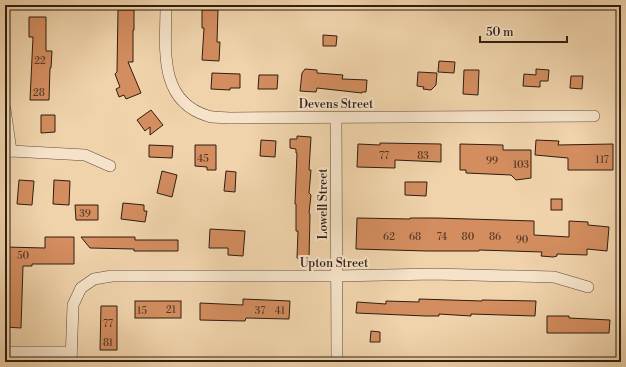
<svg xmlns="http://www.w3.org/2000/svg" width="626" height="367" font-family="'Libre Bodoni',serif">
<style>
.building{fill:#d38d5f;stroke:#2e1e11}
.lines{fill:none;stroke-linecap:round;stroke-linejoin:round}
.minor-casing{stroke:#5e4b38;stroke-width:12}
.minor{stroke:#f5e2c8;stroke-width:11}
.labels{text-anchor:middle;stroke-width:4;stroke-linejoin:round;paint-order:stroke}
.number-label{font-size:10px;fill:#573a24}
.street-label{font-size:12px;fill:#2e1e11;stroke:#f5e2c8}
</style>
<rect width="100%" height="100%" fill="#f0d3ab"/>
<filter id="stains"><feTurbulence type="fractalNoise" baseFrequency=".005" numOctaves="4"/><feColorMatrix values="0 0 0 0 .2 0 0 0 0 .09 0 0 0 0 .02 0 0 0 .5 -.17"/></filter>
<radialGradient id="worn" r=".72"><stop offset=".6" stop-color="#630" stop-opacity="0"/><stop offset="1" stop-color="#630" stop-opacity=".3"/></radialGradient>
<g class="building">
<path d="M 118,10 L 134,10 L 134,30 L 133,30 L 133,62 L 128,62 L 141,93 L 126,99 L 124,95 L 119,97 L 116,89 L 120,87 L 115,74 L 117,72 Z"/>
<path d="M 202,10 L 218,10 L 217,42 L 220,42 L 219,61 L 202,60 L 204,28 L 202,28 Z"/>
<path d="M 29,17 L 46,17 L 46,51 L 52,51 L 51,68 L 50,68 L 49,100 L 30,100 L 33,37 L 29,37 Z"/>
<path d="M 323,35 L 337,36 L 336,46 L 323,46 Z"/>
<path d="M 439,61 L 455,62 L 454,73 L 438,72 Z"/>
<path d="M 305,69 L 317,70 L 317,73 L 343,75 L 342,79 L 367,80 L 366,92 L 362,92 L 362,93 L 317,88 L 316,92 L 300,91 L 302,73 Z"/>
<path d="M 536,69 L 549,70 L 548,81 L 540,81 L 540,87 L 523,86 L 524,74 L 536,75 Z"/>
<path d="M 464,70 L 479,70 L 478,95 L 463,94 Z"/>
<path d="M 418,72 L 437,73 L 436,85 L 431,90 L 423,89 L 424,87 L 417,86 Z"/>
<path d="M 212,73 L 240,74 L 240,88 L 230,88 L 230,90 L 211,89 Z"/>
<path d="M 259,75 L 278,75 L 277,89 L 258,89 Z"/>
<path d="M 571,76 L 583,76 L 582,89 L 570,88 Z"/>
<path d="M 151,110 L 163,125 L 150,135 L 150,127 L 145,131 L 137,120 Z"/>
<path d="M 41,115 L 55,115 L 55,132 L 41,133 Z"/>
<path d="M 297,136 L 311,137 L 309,170 L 311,170 L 309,193 L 311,195 L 309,213 L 310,214 L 309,259 L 297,258 L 298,231 L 296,231 L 296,204 L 295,204 L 297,153 L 296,153 L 296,149 L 290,148 L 290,139 L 297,139 Z"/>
<path d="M 261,140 L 276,141 L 275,157 L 260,156 Z"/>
<path d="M 536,140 L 559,141 L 558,145 L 613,144 L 613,170 L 568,170 L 568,158 L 535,155 Z"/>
<path d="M 380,143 L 441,144 L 441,162 L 395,160 L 395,168 L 357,167 L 358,144 L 380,145 Z"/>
<path d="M 460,144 L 503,145 L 503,150 L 531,150 L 531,178 L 516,180 L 511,175 L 466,173 L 466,170 L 460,170 Z"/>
<path d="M 149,145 L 173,146 L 172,158 L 149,157 Z"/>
<path d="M 195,145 L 216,145 L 216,170 L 207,170 L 207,167 L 195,166 Z"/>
<path d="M 162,171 L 177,175 L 172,197 L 157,193 Z"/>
<path d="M 226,171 L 236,172 L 235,192 L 224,191 Z"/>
<path d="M 19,180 L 34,181 L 32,205 L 17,204 Z"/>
<path d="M 54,180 L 70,181 L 69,205 L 53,204 Z"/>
<path d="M 405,182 L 427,182 L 426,196 L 405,195 Z"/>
<rect x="551" y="199" width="11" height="11"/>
<path d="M 123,203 L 144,205 L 144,211 L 147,211 L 145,222 L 121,219 Z"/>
<path d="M 75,205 L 98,205 L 98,220 L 76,220 Z"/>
<path d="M 357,218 L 410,219 L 410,218 L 436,218 L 534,221 L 534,235 L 569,237 L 569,221 L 588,222 L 588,225 L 609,227 L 607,251 L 587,249 L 587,255 L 557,254 L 557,256 L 553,257 L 541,256 L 542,252 L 479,250 L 479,251 L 427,251 L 356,249 Z"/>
<path d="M 210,229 L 245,231 L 243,256 L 228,255 L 228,248 L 209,248 Z"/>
<path d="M 45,237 L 74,237 L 74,264 L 32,264 L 32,266 L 23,266 L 21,328 L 5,327 L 5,247 L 45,248 Z"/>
<path d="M 81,237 L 135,237 L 135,240 L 178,240 L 178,251 L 134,251 L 134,249 L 90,248 Z"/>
<path d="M 243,299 L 290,301 L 289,319 L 246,318 L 245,321 L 200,320 L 200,303 L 243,305 Z"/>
<path d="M 419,299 L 482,301 L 482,300 L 536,301 L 535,316 L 471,314 L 471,316 L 439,314 L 439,316 L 426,316 L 356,313 L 357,302 L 386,304 L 386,301 L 419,302 Z"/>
<rect x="135" y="301" width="46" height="17"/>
<path d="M 101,306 L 117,306 L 117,350 L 100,350 Z"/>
<path d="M 547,316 L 569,316 L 569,318 L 610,320 L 609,333 L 547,333 Z"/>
<path d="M 371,331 L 380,332 L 380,342 L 370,342 Z"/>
</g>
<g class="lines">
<g class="minor-casing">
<g id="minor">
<path d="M 166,5 C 166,46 157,101 208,116 C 214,118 222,117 229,118 L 594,116"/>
<path d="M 5,109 L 11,151"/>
<path d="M 336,118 L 337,362"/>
<path d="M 5,153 L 11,151 L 85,155 L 110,166"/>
<path d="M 5,352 L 71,352"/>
<path d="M 71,362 L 73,305 L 81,288 L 94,279 L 112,276 L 336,276 L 434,274 L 554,277 L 588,287"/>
</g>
</g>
<use href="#minor" class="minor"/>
</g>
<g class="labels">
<g class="number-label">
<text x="40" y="64">22</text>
<text x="39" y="96">28</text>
<text x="384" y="159">77</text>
<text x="423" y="159">83</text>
<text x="203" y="162">45</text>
<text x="602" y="163">117</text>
<text x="492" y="164">99</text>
<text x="521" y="168">103</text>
<text x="85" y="217">39</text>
<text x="389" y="240">62</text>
<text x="415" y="240">68</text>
<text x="442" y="240">74</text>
<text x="468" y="240">80</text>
<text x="495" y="240">86</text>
<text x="522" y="243">90</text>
<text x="23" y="259">50</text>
<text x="171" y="313">21</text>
<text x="142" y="314">15</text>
<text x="260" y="314">37</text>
<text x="280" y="314">41</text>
<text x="108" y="327">77</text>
<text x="108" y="346">81</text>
</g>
<g class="street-label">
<text x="336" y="108">Devens Street</text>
<text transform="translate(323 204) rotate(-90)" y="4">Lowell Street</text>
<text x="334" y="267">Upton Street</text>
</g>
</g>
<rect width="626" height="367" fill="none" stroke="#f0d3ab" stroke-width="20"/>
<rect x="6" y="6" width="614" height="355" fill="none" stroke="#2e1e11" stroke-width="2"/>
<rect x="10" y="10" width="606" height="347" fill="none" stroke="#2e1e11"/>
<path d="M480 36v6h87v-6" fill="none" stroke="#2e1e11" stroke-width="2"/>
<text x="486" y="36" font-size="12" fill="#2e1e11" stroke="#f5e2c8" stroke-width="3" paint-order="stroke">50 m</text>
<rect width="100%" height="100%" filter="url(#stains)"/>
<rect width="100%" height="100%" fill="url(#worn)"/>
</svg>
